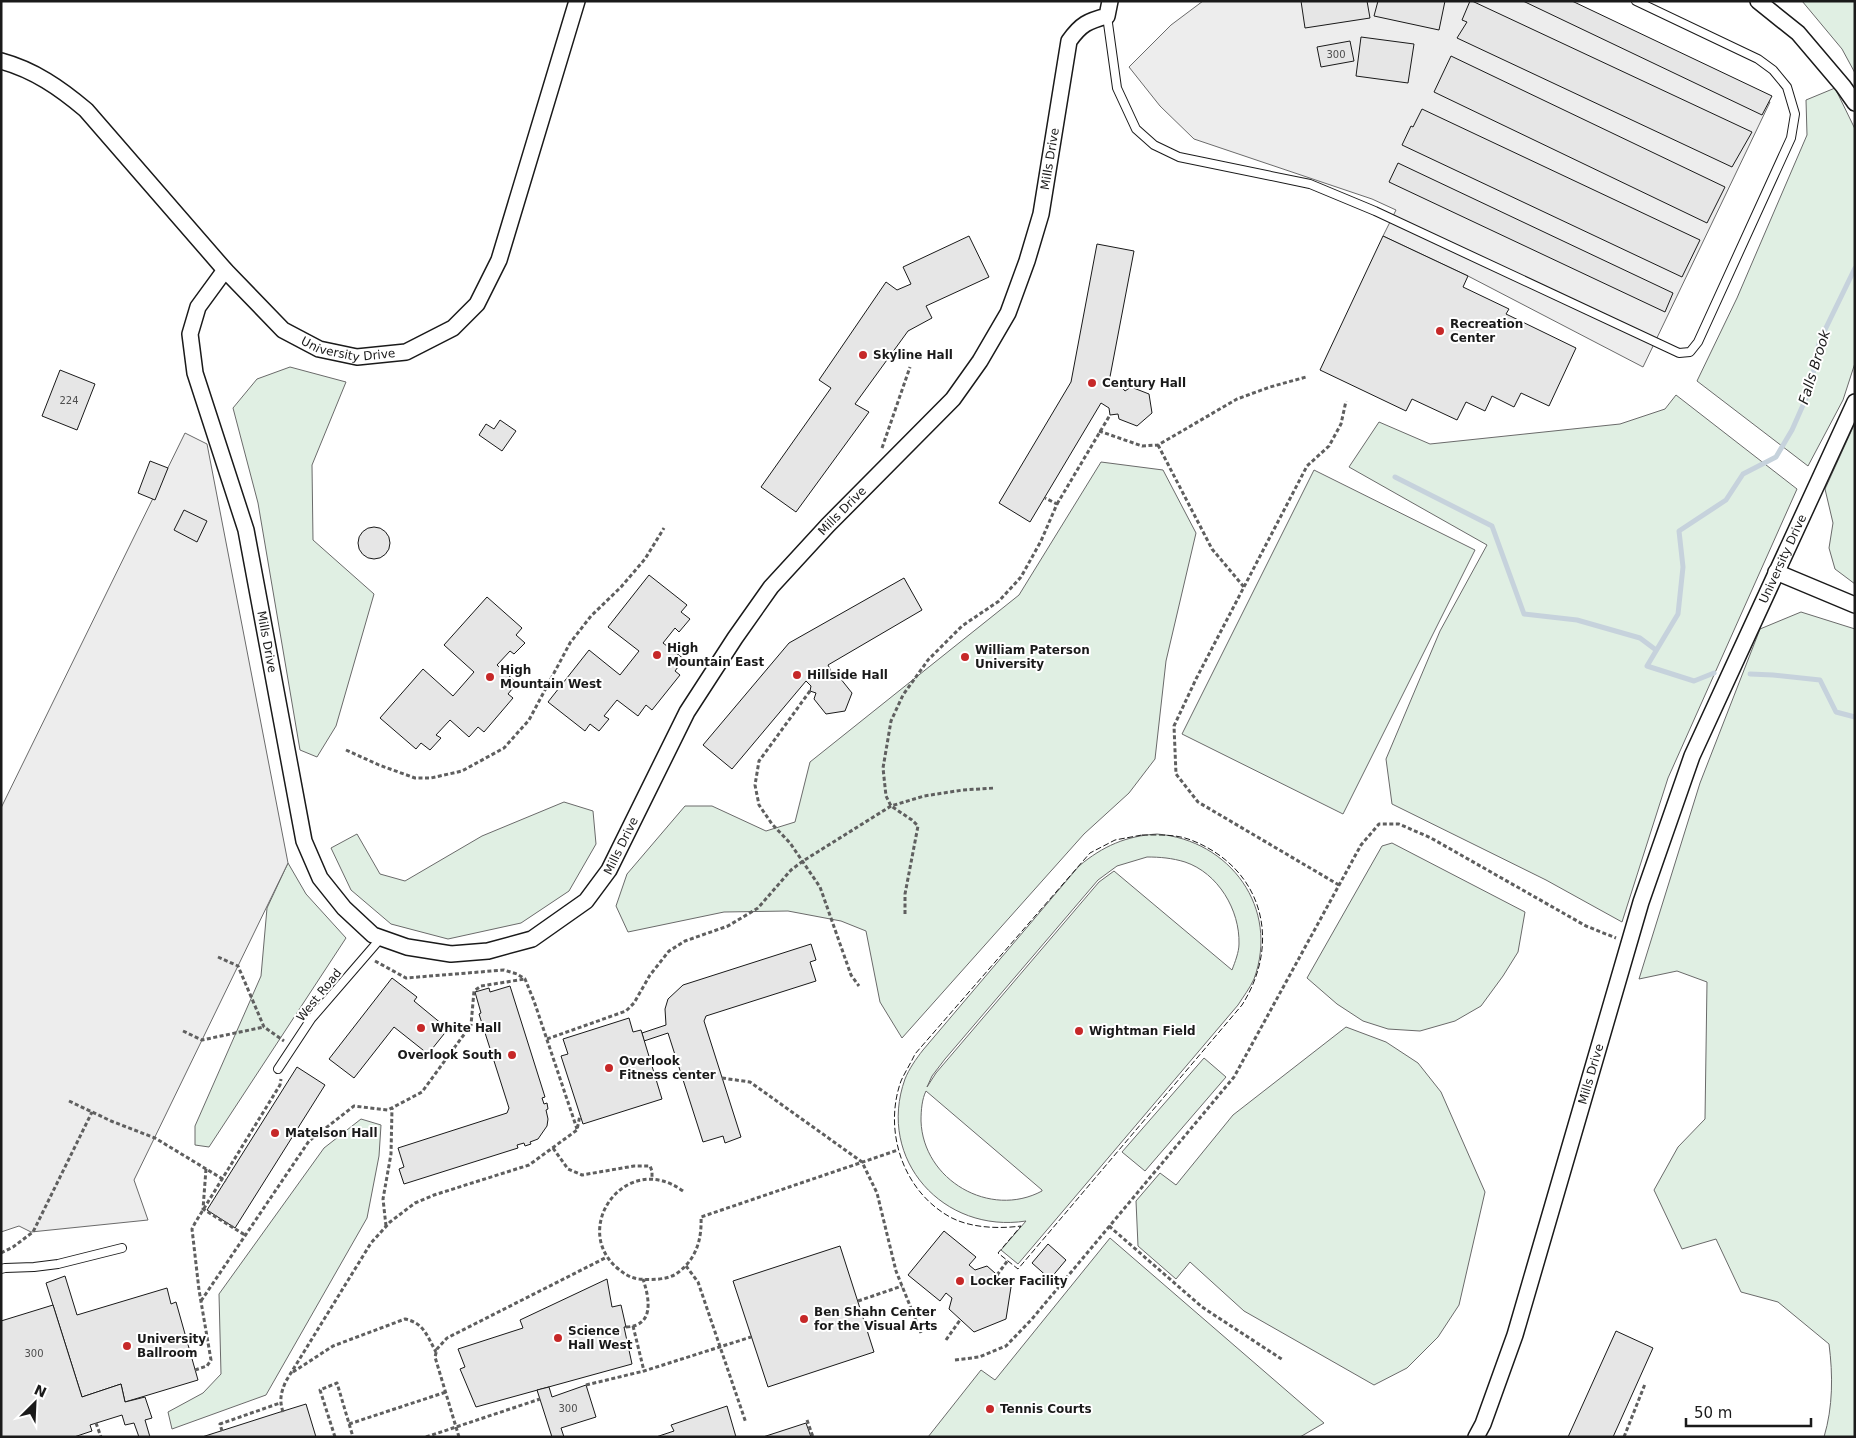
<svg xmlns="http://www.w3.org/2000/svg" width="1856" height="1438" font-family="'DejaVu Sans',sans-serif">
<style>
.green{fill:#e0efe3;stroke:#6a6a6a;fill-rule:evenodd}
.parking{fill:#ededed;stroke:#6a6a6a}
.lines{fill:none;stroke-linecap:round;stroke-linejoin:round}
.stream{stroke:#c6d2dc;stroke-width:5}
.building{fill:#e6e6e6;stroke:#1a1a1a}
.service-casing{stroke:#1a1a1a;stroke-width:10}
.minor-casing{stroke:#1a1a1a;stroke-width:18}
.path{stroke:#5f5f5f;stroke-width:3;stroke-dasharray:4 2.5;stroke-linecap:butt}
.service{stroke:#fff;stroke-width:8}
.minor{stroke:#fff;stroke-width:15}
.fence{stroke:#1a1a1a;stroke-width:1;stroke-dasharray:6 2.5;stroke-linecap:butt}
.poi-dot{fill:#c62828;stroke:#fff;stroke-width:2}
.labels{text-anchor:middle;stroke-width:4;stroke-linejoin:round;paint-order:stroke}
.number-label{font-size:10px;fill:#4d4d4d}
.street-label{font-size:12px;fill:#1a1a1a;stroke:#fff}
.poi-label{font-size:12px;font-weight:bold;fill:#1a1a1a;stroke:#fff;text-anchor:start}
.water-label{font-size:14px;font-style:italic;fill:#1a1a1a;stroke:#fff}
</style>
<rect width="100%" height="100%" fill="#fff"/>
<g class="green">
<path d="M 1802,1 L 1855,1 L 1855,73 L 1842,49 Z"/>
<path d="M 1835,88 L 1855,129 L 1855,363 L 1843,400 L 1808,466 L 1697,381 L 1737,298 L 1807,135 L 1806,100 Z"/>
<path d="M 290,367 L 346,382 L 312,465 L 313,540 L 374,594 L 336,726 L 317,757 L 300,750 L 258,503 L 233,408 L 257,379 Z"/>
<path d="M 1676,395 L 1797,489 L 1668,778 L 1622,922 L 1546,880 L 1392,804 L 1386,759 L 1440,631 L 1487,545 L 1349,467 L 1379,422 L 1430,444 L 1620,424 L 1665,409 Z"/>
<path d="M 1855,423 L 1855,584 L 1835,569 L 1829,548 L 1833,523 L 1825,489 Z"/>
<path d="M 1101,462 L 1163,470 L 1196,533 L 1166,661 L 1155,759 L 1129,793 L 1084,834 L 902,1038 L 880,1002 L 866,931 L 841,921 L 788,911 L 724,912 L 628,932 L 616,906 L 627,874 L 685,806 L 712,806 L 766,831 L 795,822 L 810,762 L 1019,595 Z"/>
<path d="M 1314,470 L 1475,550 L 1343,814 L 1182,734 Z"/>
<path d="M 1801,612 L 1855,629 L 1855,1437 L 1824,1437 C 1833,1407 1833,1375 1829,1344 L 1778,1302 L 1741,1292 L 1716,1239 L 1682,1249 L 1654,1190 L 1678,1147 L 1705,1119 L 1707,982 L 1677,971 L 1639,979 L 1700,783 L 1760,629 Z"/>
<path d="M 564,802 L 593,811 L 596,844 L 569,891 L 521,923 L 448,939 L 391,924 L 351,890 L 331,848 L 357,834 L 380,874 L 405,881 L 482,836 Z"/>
<path d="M 1157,834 C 1230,840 1280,908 1254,979 C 1250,988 1243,997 1238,1005 L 1018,1264 L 1001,1250 L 1026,1221 C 944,1234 876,1160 905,1079 C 909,1069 916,1059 923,1050 L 1079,866 C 1103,846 1126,836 1157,834 ZM 1147,857 C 1160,857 1172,858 1185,862 C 1218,873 1240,910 1239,944 C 1239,952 1235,962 1232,970 L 1114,871 L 1099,882 L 936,1073 L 927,1087 L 932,1076 L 945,1059 L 1098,880 L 1117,866 ZM 926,1091 L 1042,1190 L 1042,1191 C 990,1219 923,1180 921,1121 C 921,1110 922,1099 926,1091 Z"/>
<path d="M 1392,843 L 1525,912 L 1518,952 L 1503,976 L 1481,1006 L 1455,1021 L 1420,1031 L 1388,1029 L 1363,1021 L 1337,1004 L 1307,978 L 1382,846 Z"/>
<path d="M 288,863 L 306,894 L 346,938 L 209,1147 L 195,1145 L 195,1126 L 261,976 L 267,908 Z"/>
<path d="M 1346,1027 L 1386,1042 L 1418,1063 L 1441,1092 L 1485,1192 L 1459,1305 L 1438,1337 L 1407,1368 L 1374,1385 L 1244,1311 L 1190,1262 L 1176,1279 L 1138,1246 L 1136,1201 L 1160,1173 L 1176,1185 L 1233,1115 Z"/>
<path d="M 1204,1058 L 1226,1077 L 1145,1171 L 1122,1152 Z"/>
<path d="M 361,1119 L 381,1125 L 379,1156 L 367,1218 L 266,1395 L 172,1429 L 168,1412 L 203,1393 L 221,1374 L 219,1294 L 324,1148 Z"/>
<path d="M 1110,1238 L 1324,1423 L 1300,1437 L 928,1437 L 981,1370 L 995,1380 Z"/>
</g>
<g class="parking">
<path d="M 1203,1 L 1562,1 L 1770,102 L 1643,367 L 1468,276 L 1383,236 L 1396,210 L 1372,199 L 1194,139 L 1160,106 L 1129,67 L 1171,25 Z"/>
<path d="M 185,433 L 207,444 L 288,863 L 134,1180 L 148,1220 L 31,1232 L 19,1226 L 1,1232 L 1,808 Z"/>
</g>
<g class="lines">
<g class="stream">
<path d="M 1395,477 L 1492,526 L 1524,614 L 1577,620 L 1640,638 L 1656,650"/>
<path d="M 1714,673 L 1694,681 L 1647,666 L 1678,614 L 1683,567 L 1679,531 L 1726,500 L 1743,474 L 1776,457 L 1792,430 L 1811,387 L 1817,350 L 1821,338 L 1855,268"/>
<path d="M 1750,674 L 1773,675 L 1820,680 L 1836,712 L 1855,717"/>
</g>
</g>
<g class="building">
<path d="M 1301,1 L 1367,1 L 1370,18 L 1305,28 Z"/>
<path d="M 1378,1 L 1445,1 L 1439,30 L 1374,16 Z"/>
<path d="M 1470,1 L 1472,1 L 1752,132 L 1732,167 L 1457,38 L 1467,22 L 1462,20 Z"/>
<path d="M 1523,1 L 1572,1 L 1772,96 L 1762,115 Z"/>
<path d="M 1361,37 L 1414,44 L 1408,83 L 1356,76 Z"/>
<path d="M 1350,41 L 1354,61 L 1321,67 L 1317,47 Z"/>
<path d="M 1451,56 L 1725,187 L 1707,223 L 1434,92 Z"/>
<path d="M 1422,109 L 1700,240 L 1682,277 L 1402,145 L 1411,126 L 1413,127 Z"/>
<path d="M 1398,163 L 1673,293 L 1665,312 L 1389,182 Z"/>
<path d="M 969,236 L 989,277 L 926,306 L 932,318 L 908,331 L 855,404 L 869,412 L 796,512 L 761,487 L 831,388 L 819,380 L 886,282 L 897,290 L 911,284 L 903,267 Z"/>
<path d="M 1383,236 L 1468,276 L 1463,287 L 1509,309 L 1506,314 L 1576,348 L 1549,406 L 1521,393 L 1514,407 L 1492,396 L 1485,411 L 1466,402 L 1457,420 L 1412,399 L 1406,411 L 1320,370 Z"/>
<path d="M 1097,244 L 1134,251 L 1109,382 L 1119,384 L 1125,391 L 1131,387 L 1149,394 L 1152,413 L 1137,426 L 1119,419 L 1118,414 L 1110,415 L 1109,408 L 1101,403 L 1030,522 L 999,503 L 1071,382 Z"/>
<path d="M 60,370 L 95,384 L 77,430 L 42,416 Z"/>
<path d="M 500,420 L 516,431 L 502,451 L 479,435 L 486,424 L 494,429 Z"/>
<path d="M 150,461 L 168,468 L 155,500 L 138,493 Z"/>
<path d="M 184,510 L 207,521 L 197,542 L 174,530 Z"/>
<circle cx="374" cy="543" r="16"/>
<path d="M 649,575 L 687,605 L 681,612 L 690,619 L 679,632 L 675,628 L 663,643 L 684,659 L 675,671 L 680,675 L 652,710 L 646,705 L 638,716 L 617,700 L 604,716 L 609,719 L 599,731 L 590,724 L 585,731 L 548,702 L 589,650 L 620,675 L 639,651 L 608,627 Z"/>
<path d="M 904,578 L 922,610 L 828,665 L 832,673 L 833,679 L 840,678 L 852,693 L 845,711 L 826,714 L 814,699 L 816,693 L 810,691 L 811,686 L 806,681 L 732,769 L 703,745 L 789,643 Z"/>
<path d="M 487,597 L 522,628 L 516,635 L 525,643 L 514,654 L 510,651 L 497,665 L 517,683 L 508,694 L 513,698 L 484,732 L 478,727 L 469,737 L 450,720 L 436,735 L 441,738 L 430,750 L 421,743 L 416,749 L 380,718 L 423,669 L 453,696 L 474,672 L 444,645 Z"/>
<path d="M 811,944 L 816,960 L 810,962 L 816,981 L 706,1016 L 704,1021 L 741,1137 L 725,1143 L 723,1136 L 703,1142 L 668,1033 L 644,1041 L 642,1033 L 666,1025 L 665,1009 L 668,999 L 683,985 Z"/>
<path d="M 392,978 L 417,997 L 414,1001 L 448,1029 L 428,1054 L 394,1027 L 354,1078 L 329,1059 Z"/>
<path d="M 510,986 L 545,1097 L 542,1098 L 544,1104 L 547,1103 L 548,1109 L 546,1110 L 548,1119 L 547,1126 L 538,1139 L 530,1142 L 531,1144 L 525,1146 L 524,1143 L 517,1145 L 518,1148 L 404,1184 L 399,1169 L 404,1167 L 398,1148 L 507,1113 L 509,1108 L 479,1014 L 481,1013 L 475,992 L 489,988 L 490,992 Z"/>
<path d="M 629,1018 L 633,1032 L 641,1030 L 662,1099 L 583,1124 L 561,1056 L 568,1054 L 563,1039 Z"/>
<path d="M 297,1067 L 325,1085 L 235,1228 L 207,1210 Z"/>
<path d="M 944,1231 L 976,1257 L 969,1265 L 975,1270 L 987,1266 L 1011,1287 L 1006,1319 L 974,1332 L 949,1309 L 952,1298 L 946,1293 L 940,1301 L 908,1275 Z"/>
<path d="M 1048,1244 L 1066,1260 L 1050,1279 L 1032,1263 Z"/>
<path d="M 840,1246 L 874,1352 L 768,1387 L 733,1281 Z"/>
<path d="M 65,1276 L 77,1315 L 167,1288 L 171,1304 L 176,1302 L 198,1380 L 125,1402 L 121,1384 L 82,1397 L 46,1283 Z"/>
<path d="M 607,1279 L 612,1307 L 621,1305 L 626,1327 L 624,1327 L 632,1364 L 476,1407 L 460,1369 L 465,1367 L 458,1349 L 523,1328 L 520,1320 Z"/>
<path d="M 53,1305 L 82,1397 L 121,1384 L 125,1402 L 145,1397 L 152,1418 L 145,1420 L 150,1437 L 139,1437 L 134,1423 L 125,1425 L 122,1415 L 90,1425 L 92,1431 L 74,1437 L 1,1437 L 1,1321 Z"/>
<path d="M 1616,1331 L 1653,1348 L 1613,1437 L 1568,1437 Z"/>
<path d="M 586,1385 L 596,1417 L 561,1428 L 564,1437 L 552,1437 L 537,1390 L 549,1387 L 552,1397 Z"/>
<path d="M 306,1404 L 316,1437 L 202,1437 L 277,1413 Z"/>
<path d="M 727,1406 L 736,1437 L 656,1437 L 674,1431 L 671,1425 Z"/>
<path d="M 806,1423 L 811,1437 L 763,1437 Z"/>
</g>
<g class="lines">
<g class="service-casing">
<g id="service">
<path d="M 1107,16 L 1117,88 L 1136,129 L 1154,145 L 1179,157 L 1310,184 L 1375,211 L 1679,353 L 1690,352 L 1698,342 L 1791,138 L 1795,114 L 1787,87 L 1773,70 L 1758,59 L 1636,1"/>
<path d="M 278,1069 L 311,1019 L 381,938"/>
<path d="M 1,1269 L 5,1268 L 34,1267 L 58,1264 L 122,1248"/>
</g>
</g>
<g class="minor-casing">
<g id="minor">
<path d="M 1758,1 L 1798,33 L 1843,86 L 1855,103"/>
<path id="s1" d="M 1,61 C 34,70 60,88 86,110 L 225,270 L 283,330 L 319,349 L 357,357 L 406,352 L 453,328 L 477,304 L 499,260 L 577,1"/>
<path id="s2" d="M 225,270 L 198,307 L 190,334 L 195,373 L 246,530 L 304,841 L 320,878 L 344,908 L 373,935 L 407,947 L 451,954 L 488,951 L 532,939 L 586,901 L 609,870 L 687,712 L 735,638 L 771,587 L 828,525 L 953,399 L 980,361 L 1008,313 L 1027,261 L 1041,214 L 1069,41 C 1081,24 1088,21 1107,16 L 1110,1"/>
<path d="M 1776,572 L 1855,605"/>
<path id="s3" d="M 1476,1437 L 1483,1424 L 1515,1335 L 1641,902 L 1692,756 L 1855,402"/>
</g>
</g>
<g class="path">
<path d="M 1099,431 L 1142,446 L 1158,445 L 1237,399 L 1270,387 L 1306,377"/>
<path d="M 1158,445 L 1212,549 L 1244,587"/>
<path d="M 882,448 L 910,367"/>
<path d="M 1057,504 L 1110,415"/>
<path d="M 810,691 L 759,761 L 755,785 L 759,805 L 772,824 L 790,843 L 820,887 L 851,975 L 859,986"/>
<path d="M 346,750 L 379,765 L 415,778 L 431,778 L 462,771 L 504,748 L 529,720 L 570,643 L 591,616 L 621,587 L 645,559 L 664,528"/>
<path d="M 1339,885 L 1198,802 L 1176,774 L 1174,726 L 1196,679 L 1307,466 L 1329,446 L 1341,424 L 1346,401"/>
<path d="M 905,914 L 905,894 L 918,826 L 912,820 L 891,806 L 886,796 L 883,768 L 891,721 L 903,695 L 928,660 L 962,626 L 999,601 L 1021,577 L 1041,541 L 1057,504 L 1045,498"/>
<path d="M 218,957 L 238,966 L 264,1027 L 284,1041"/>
<path d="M 375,961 L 406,978 L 504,970 L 517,974 L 525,979 L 534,1001 L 577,1129"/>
<path d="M 183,1031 L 202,1040 L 264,1027"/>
<path d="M 547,1039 L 626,1011 L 634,1003 L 650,975 L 669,951 L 685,941 L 728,926 L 758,908 L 791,870 L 803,861 L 891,806 L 924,796 L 963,790 L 995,788"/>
<path d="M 722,1078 L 750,1082 L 862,1162 L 877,1193 L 896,1271 L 921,1333"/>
<path d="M 69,1101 L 111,1121 L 155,1138 L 226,1181"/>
<path d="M 553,1148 L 568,1169 L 582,1175 L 634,1166 L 650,1166 L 652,1171 L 652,1178"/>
<path d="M 206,1169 L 203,1209 L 245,1235"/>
<path d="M 683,1191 C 627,1150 571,1226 616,1267 C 623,1273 630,1278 639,1279 C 651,1280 666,1280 676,1274 C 696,1260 702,1240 701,1217 L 898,1150"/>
<path d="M 386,1226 L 383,1199 L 391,1154 L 392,1108"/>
<path d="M 1109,1226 L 1202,1307 L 1283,1360"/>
<path d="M 1,1253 L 13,1247 L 33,1232 L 92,1112"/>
<path d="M 686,1266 L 698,1282 L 746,1423"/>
<path d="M 997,1275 L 1008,1260"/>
<path d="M 201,1301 L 309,1141 L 354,1106 L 388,1110 L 422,1092 L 471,1025 L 474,991 L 481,986 L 525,979"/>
<path d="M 858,1301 L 902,1286"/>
<path d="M 633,1326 L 644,1371"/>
<path d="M 626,1327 C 654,1326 650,1300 643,1279"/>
<path d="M 946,1340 L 960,1320"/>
<path d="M 955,1360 L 979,1357 L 1006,1346 L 1032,1319 L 1234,1077 L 1361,845 L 1379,824 L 1399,824 L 1431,838 L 1586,926 L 1616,938"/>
<path d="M 195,1370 L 207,1366 L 211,1360 L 199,1290 L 192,1229 L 195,1223 L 280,1085 L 281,1079"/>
<path d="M 293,1372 L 333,1346 L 405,1319 C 424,1323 427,1336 436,1352"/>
<path d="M 586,1385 L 644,1371 L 751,1337"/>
<path d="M 283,1412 C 279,1400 281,1392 286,1381 L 371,1243 L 390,1222 L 415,1203 L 434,1195 L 529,1165 L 577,1130 L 580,1115"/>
<path d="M 807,1420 L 813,1437"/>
<path d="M 96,1423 L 101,1437"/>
<path d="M 349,1424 L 446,1392"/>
<path d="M 222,1431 L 220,1424 L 280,1403"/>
<path d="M 335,1437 L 320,1390 L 337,1383 L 353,1437"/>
<path d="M 426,1437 L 540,1399"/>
<path d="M 459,1437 L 435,1357 L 437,1349 L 447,1338 L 607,1257"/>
<path d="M 1624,1437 L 1645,1384"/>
</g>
<use href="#service" class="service"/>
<use href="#minor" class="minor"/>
<path class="fence" d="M 1142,835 C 1158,835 1176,834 1191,840 C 1263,868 1282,942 1242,1005 L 1018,1269 L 998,1253 L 1021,1226 C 999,1229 970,1228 950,1217 C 903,1191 883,1131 901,1081 C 905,1072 911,1063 915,1054 L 1090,853 L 1115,840 Z"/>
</g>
<g class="poi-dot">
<circle cx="1440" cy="331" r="5"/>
<circle cx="863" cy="355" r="5"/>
<circle cx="1092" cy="383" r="5"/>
<circle cx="657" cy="655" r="5"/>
<circle cx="965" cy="657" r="5"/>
<circle cx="797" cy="675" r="5"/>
<circle cx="490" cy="677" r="5"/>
<circle cx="421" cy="1028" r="5"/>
<circle cx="1079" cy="1031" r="5"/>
<circle cx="512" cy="1055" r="5"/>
<circle cx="609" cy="1068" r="5"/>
<circle cx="275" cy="1133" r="5"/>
<circle cx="960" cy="1281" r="5"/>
<circle cx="804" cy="1319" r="5"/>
<circle cx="558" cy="1338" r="5"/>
<circle cx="127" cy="1346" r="5"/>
<circle cx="990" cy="1409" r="5"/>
</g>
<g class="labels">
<g class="number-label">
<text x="1336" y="58">300</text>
<text x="69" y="404">224</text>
<text x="34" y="1357">300</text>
<text x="568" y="1412">300</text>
</g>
<g class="street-label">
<text dy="4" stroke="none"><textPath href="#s2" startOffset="1832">Mills Drive</textPath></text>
<text dy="4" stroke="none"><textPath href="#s1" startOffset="464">University Drive</textPath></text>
<text dy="4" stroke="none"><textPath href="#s2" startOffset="1412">Mills Drive</textPath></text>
<text dy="4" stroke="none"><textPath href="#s3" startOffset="932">University Drive</textPath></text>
<text dy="4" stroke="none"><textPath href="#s2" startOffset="392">Mills Drive</textPath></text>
<text dy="4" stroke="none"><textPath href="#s2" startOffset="1008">Mills Drive</textPath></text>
<text transform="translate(319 995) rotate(-51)" y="4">West Road</text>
<text dy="4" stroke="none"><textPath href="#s3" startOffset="381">Mills Drive</textPath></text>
</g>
<g class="poi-label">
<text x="1450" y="328">Recreation<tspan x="1450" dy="14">Center</tspan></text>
<text x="873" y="359">Skyline Hall</text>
<text x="1102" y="387">Century Hall</text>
<text x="667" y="652">High<tspan x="667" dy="14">Mountain East</tspan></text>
<text x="975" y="654">William Paterson<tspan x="975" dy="14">University</tspan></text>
<text x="500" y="674">High<tspan x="500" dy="14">Mountain West</tspan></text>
<text x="807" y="679">Hillside Hall</text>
<text x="431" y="1032">White Hall</text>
<text x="1089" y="1035">Wightman Field</text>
<text x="502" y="1059" text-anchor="end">Overlook South</text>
<text x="619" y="1065">Overlook<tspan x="619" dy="14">Fitness center</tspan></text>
<text x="285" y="1137">Matelson Hall</text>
<text x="970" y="1285">Locker Facility</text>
<text x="814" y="1316">Ben Shahn Center<tspan x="814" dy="14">for the Visual Arts</tspan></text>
<text x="568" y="1335">Science<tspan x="568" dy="14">Hall West</tspan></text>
<text x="137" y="1343">University<tspan x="137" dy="14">Ballroom</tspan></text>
<text x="1000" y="1413">Tennis Courts</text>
</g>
<g class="water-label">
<text transform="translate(1814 367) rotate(-73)" y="5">Falls Brook</text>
</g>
</g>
<rect width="1856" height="1438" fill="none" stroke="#1a1a1a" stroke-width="5"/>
<g transform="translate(35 1403) rotate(24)" stroke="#ffffff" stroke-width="4" paint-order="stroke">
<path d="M0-4L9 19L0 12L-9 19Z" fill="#1a1a1a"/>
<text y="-8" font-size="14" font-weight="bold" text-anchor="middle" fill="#1a1a1a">N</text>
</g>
<path d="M1686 1418v8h125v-8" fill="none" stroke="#1a1a1a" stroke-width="2.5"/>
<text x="1694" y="1418" font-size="15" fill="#1a1a1a" stroke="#ffffff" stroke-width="4" paint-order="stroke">50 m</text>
</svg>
